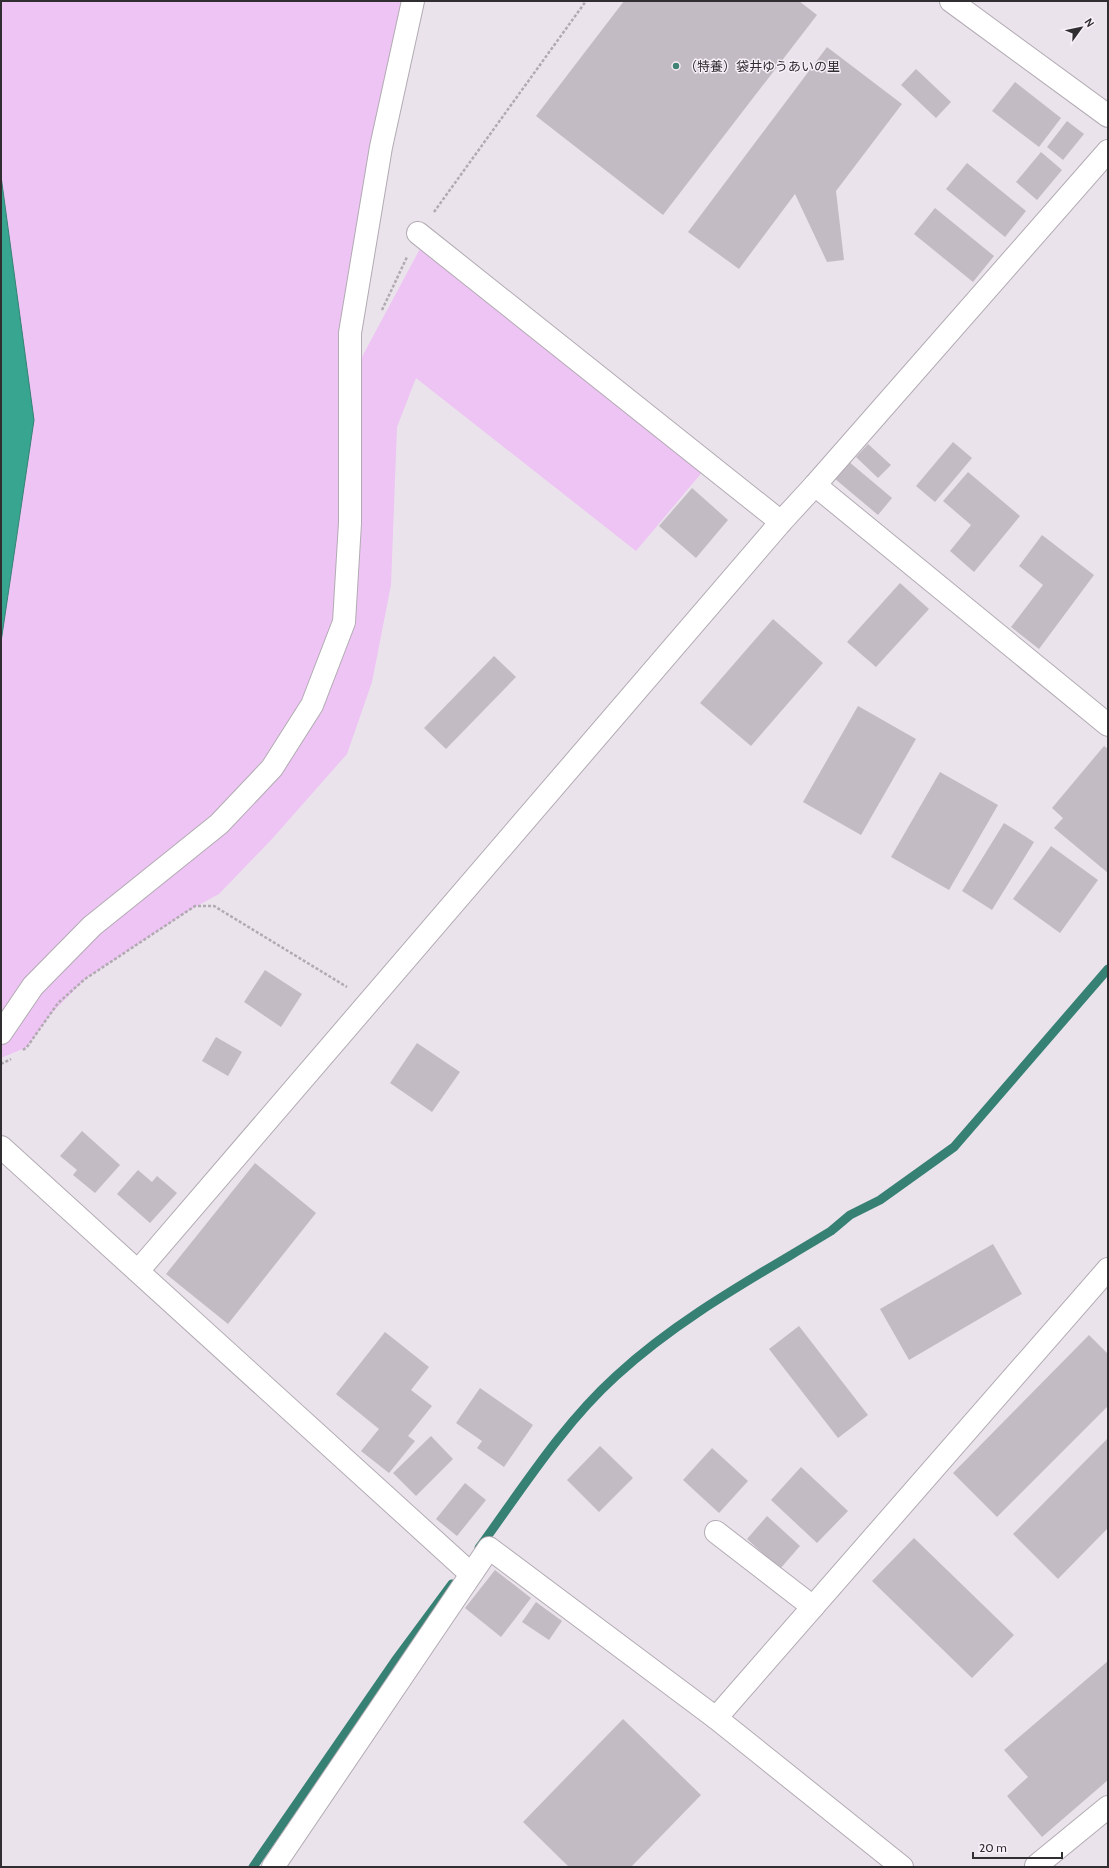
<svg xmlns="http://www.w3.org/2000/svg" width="1109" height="1868" font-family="Cabin,'Noto Sans JP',sans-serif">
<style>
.green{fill:#edc4f3;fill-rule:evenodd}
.water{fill:#38a590;stroke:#368174}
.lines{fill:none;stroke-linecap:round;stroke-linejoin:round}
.stream{stroke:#368174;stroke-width:9}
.building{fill:#c3bbc4}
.minor-casing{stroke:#b2abb3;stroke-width:24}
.path{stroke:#b1aab1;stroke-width:2.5;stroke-dasharray:3 2;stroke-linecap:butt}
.minor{stroke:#fff;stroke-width:22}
.poi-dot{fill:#418475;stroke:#f8f0f9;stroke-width:1.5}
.labels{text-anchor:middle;stroke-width:3;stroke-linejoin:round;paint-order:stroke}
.poi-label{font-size:13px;fill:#312e31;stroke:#f8f0f9;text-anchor:start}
</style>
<rect width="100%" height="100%" fill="#ebe3ec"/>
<path class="green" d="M 1,1 L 418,1 L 360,269 L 356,368 L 422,245 L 704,470 L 636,551 L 416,378 L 397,427 L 391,585 L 372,682 L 347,754 L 272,839 L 219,894 L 188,911 L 85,979 L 50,1015 L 27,1047 L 1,1058 L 1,1046 L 53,970 L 1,1042 ZM 320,679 L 278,759 L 216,826 Z"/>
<path class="water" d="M 1,176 L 34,420 L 1,642 Z"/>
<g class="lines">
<g class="stream">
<path d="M 479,1548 C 522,1489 562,1425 616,1376 C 680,1317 757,1276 831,1231 L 850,1215 L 880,1200 L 954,1147 L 1108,969"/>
<path d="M 253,1867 L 395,1661 L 452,1584"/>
</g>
</g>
<g class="building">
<path d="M 624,1 L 799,1 L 817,15 L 663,215 L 536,116 Z"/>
<path d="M 827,47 L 902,104 L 836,191 L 844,260 L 827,262 L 795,194 L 739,269 L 688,232 Z"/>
<path d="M 916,69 L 951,102 L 936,118 L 901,85 Z"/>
<path d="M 1015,82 L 1061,118 L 1039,147 L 992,111 Z"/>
<path d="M 1067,121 L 1084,134 L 1063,160 L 1047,147 Z"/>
<path d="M 1041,152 L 1062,170 L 1037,200 L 1016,182 Z"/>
<path d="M 967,163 L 1026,211 L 1005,237 L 946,189 Z"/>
<path d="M 935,208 L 994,256 L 973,282 L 914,234 Z"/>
<path d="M 953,442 L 972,458 L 935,502 L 916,486 Z"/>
<path d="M 868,444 L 891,465 L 878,478 L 856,457 Z"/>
<path d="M 848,461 L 892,498 L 878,515 L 834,478 Z"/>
<path d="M 968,472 L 1020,516 L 974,572 L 950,551 L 971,525 L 943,501 Z"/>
<path d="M 692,488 L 728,520 L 696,558 L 659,526 Z"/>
<path d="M 1042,535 L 1094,575 L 1039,649 L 1011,627 L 1043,585 L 1019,566 Z"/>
<path d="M 900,583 L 929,609 L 876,667 L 847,642 Z"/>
<path d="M 773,619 L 823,663 L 751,746 L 700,703 Z"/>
<path d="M 494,656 L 516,677 L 446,749 L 424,728 Z"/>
<path d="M 858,706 L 916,739 L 861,835 L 803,802 Z"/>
<path d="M 1104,746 L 1108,749 L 1108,873 L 1054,828 L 1063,818 L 1052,808 Z"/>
<path d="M 940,772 L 998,805 L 949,890 L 891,857 Z"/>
<path d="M 1004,823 L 1034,842 L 992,910 L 962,891 Z"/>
<path d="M 1051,846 L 1098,880 L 1060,933 L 1013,899 Z"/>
<path d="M 265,970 L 302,994 L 281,1027 L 244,1002 Z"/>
<path d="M 216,1037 L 242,1052 L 228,1076 L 202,1061 Z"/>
<path d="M 417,1043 L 460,1072 L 432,1112 L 390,1083 Z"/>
<path d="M 82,1131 L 120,1165 L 95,1193 L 73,1175 L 77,1170 L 60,1156 Z"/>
<path d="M 255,1163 L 316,1213 L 228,1324 L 166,1274 Z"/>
<path d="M 138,1170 L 152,1182 L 157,1176 L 177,1193 L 150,1223 L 117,1194 Z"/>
<path d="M 993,1244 L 1022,1294 L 909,1360 L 880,1309 Z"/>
<path d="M 799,1326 L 868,1415 L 838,1438 L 769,1349 Z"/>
<path d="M 385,1332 L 429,1367 L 411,1390 L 432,1406 L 408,1436 L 415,1441 L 389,1473 L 361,1451 L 379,1429 L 336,1394 Z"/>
<path d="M 1089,1335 L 1108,1354 L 1108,1406 L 997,1517 L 953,1473 Z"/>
<path d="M 480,1388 L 533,1425 L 504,1467 L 477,1448 L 482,1441 L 456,1423 Z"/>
<path d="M 431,1436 L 453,1459 L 416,1496 L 393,1473 Z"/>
<path d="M 1108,1438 L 1108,1528 L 1058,1579 L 1013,1534 Z"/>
<path d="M 600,1446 L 633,1478 L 599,1512 L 567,1480 Z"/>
<path d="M 712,1448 L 748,1481 L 719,1513 L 683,1480 Z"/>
<path d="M 801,1467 L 848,1511 L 817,1543 L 771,1500 Z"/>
<path d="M 465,1483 L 486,1500 L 457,1536 L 436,1519 Z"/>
<path d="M 767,1516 L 800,1546 L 780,1569 L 747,1539 Z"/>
<path d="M 914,1538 L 1014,1635 L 972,1678 L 872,1581 Z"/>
<path d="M 495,1570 L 531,1598 L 501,1637 L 465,1608 Z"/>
<path d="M 536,1602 L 562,1621 L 549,1640 L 522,1622 Z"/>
<path d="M 1108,1661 L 1108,1780 L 1042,1837 L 1007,1796 L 1028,1777 L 1004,1750 Z"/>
<path d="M 623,1719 L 701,1795 L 631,1867 L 569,1867 L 523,1822 Z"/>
</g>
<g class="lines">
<g class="minor-casing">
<g id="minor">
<path d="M 951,1 L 1108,116"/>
<path d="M 418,233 L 781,522"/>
<path d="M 815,485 L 1108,725"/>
<path d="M 1,1033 L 33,986 L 92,926 L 219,824 L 272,768 L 312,705 L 344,622 L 350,523 L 350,333 L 381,147 L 413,1"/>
<path d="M 1,1147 L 471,1574"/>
<path d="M 138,1271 L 781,522 L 815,485 L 1108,151"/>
<path d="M 716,1532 L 813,1607"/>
<path d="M 716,1718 L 1108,1269"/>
<path d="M 1036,1866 L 1108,1807"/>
<path d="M 273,1867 L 489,1548 L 716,1718 L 902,1867"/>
</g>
</g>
<g class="path">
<path d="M 434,212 L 586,1"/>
<path d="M 382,310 L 407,257"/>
<path d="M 23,1050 L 27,1047 L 58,1003 L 85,979 L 195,906 L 214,906 L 347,987"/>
<path d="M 1,1064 L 11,1059"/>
</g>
<use href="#minor" class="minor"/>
</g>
<circle class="poi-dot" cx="676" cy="66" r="4"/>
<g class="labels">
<g class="poi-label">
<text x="684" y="71">（特養）袋井ゆうあいの里</text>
</g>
</g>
<rect width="1109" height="1868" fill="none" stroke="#312e31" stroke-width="4"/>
<g transform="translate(1081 28) rotate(57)" stroke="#f8f0f9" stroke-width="3" paint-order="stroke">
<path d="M0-3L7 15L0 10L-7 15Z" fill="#312e31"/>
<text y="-6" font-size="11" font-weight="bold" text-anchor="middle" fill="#312e31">N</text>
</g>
<path d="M973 1852v6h89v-6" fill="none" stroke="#312e31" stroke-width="2"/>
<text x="979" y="1852" font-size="12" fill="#312e31" stroke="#f8f0f9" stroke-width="3" paint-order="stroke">20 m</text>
</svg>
